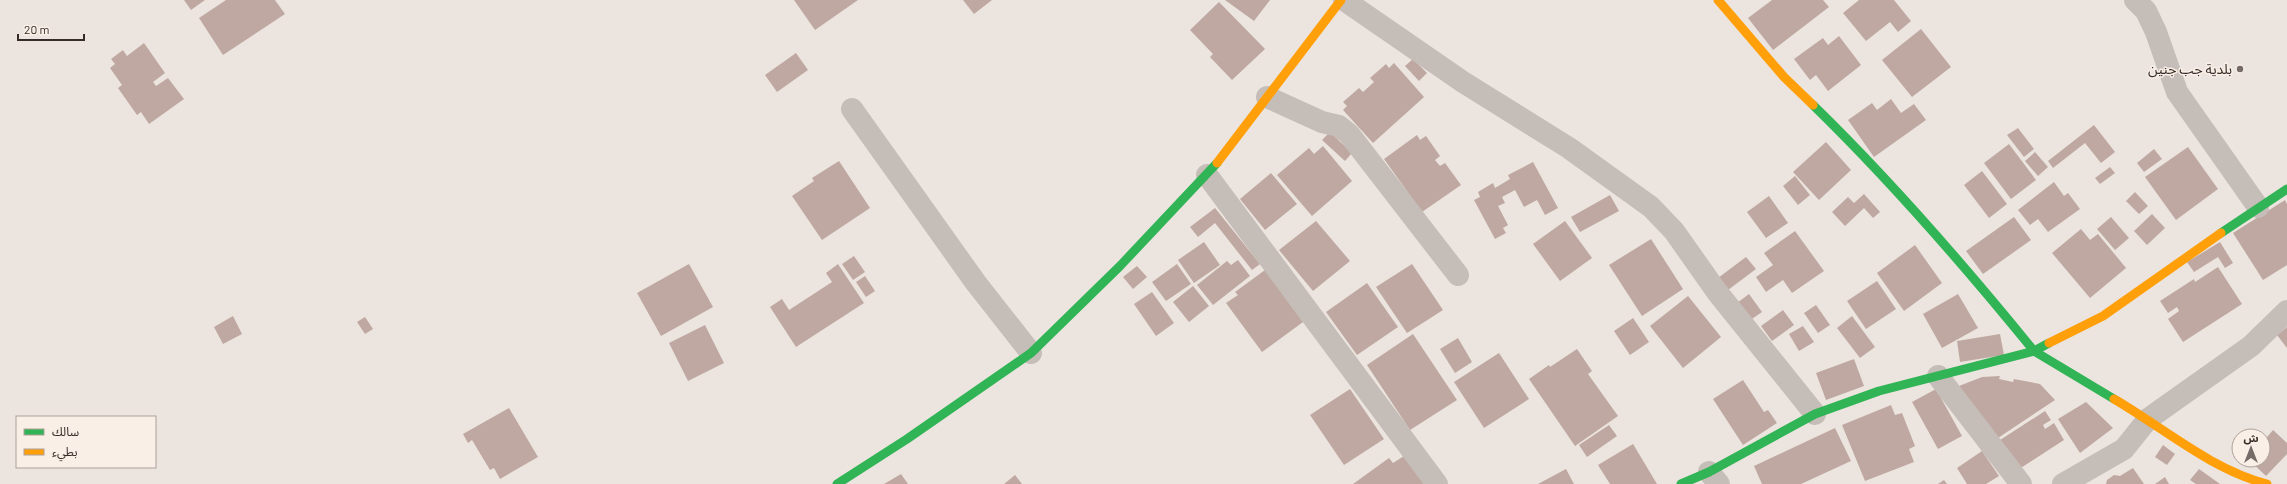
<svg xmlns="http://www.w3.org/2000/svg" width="2287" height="484" font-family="Barlow,'Noto Sans Arabic',sans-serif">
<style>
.building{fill:#bfa8a1}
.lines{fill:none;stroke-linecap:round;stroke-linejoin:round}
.street{stroke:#c5bdb8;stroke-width:22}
.fast{stroke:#30b455;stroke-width:9}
.slow{stroke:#ff9f0a;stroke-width:9}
.poi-dot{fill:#766c67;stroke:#f9efe7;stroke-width:1.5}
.labels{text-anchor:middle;stroke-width:3;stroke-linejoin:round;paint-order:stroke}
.poi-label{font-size:14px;fill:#362b27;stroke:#f9efe7;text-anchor:end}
</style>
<rect width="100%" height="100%" fill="#ece5df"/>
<g class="building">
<path d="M 184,0 L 205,0 L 191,10 Z"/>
<path d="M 226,0 L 275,0 L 285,14 L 223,55 L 199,18 Z"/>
<path d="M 794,0 L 858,0 L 815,30 Z"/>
<path d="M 963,0 L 992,0 L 974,14 Z"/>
<path d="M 1225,0 L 1270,0 L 1254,21 Z"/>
<path d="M 1772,0 L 1823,0 L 1829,7 L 1773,50 L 1748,18 Z"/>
<path d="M 1859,0 L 1894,0 L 1911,21 L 1898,32 L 1890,22 L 1866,41 L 1843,13 Z"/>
<path d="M 1219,2 L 1265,49 L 1232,80 L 1210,57 L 1213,54 L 1190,30 Z"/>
<path d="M 1921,29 L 1951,67 L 1912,97 L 1882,60 Z"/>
<path d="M 1839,36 L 1861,65 L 1828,91 L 1816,75 L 1810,80 L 1794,59 L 1823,38 L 1828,45 Z"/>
<path d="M 144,43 L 165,73 L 153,82 L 156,86 L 168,78 L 184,99 L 149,124 L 141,112 L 137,115 L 118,88 L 122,85 L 110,68 L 115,64 L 111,59 L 123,50 L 127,56 Z"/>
<path d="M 796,53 L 808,70 L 777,92 L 765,75 Z"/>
<path d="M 1413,59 L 1427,73 L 1419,81 L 1405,66 Z"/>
<path d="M 1394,63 L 1424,97 L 1373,143 L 1343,110 L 1347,106 L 1343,102 L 1359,88 L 1363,92 L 1374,82 L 1370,78 L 1386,64 L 1389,68 Z"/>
<path d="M 1891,99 L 1901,113 L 1914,104 L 1926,120 L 1874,157 L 1848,120 L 1872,103 L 1877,110 Z"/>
<path d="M 2094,125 L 2115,152 L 2101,163 L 2085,143 L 2053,168 L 2048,161 Z"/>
<path d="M 2018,128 L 2034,149 L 2024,157 L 2007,135 Z"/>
<path d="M 1330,132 L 1352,153 L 1345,161 L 1322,140 Z"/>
<path d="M 1417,135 L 1420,140 L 1426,136 L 1440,156 L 1435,160 L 1440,166 L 1445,163 L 1461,185 L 1422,212 L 1384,159 Z"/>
<path d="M 1826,142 L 1851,170 L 1819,200 L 1793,172 Z"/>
<path d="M 2009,144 L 2036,180 L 2011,199 L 1984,163 Z"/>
<path d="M 1323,146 L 1352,181 L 1312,216 L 1277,175 L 1309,148 L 1314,154 Z"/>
<path d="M 2188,147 L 2218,189 L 2176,220 L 2145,177 Z"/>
<path d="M 2154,149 L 2162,159 L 2144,172 L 2137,163 Z"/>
<path d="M 2035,152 L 2048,167 L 2038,176 L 2025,161 Z"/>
<path d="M 839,161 L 870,208 L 822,240 L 792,196 L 814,181 L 812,178 Z"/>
<path d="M 1533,162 L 1558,208 L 1545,215 L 1537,200 L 1524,207 L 1515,190 L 1502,197 L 1505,203 L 1498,206 L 1508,225 L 1503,228 L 1506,233 L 1495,239 L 1474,200 L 1480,197 L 1478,192 L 1493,183 L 1495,188 L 1510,179 L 1508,175 Z"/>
<path d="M 2110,167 L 2115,173 L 2100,184 L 2095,178 Z"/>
<path d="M 1982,171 L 2007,204 L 1989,218 L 1964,185 Z"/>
<path d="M 1271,173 L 1297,204 L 1265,230 L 1240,199 Z"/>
<path d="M 1795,176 L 1810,195 L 1798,205 L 1783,186 Z"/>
<path d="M 2054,182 L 2064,196 L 2068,193 L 2080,209 L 2048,232 L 2038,219 L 2030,225 L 2018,210 Z"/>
<path d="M 2135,192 L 2148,206 L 2139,214 L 2126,201 Z"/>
<path d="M 1864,194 L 1880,212 L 1873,218 L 1864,208 L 1845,226 L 1832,212 L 1848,197 L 1854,203 Z"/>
<path d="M 1610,195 L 1619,211 L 1580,232 L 1571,217 Z"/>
<path d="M 1769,196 L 1788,223 L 1766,238 L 1747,212 Z"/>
<path d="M 2285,200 L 2287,204 L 2287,265 L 2263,280 L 2233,233 Z"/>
<path d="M 1215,208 L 1260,264 L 1252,270 L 1215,223 L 1198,237 L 1190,227 Z"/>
<path d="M 2152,214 L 2165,228 L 2147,245 L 2134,231 Z"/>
<path d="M 2014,217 L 2031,240 L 1983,274 L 1966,251 Z"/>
<path d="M 2111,217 L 2129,238 L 2115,250 L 2097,229 Z"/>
<path d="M 1316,221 L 1350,261 L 1313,291 L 1279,250 Z"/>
<path d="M 1565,221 L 1592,258 L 1560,281 L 1533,244 Z"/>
<path d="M 2081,229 L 2090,240 L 2098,234 L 2126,268 L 2090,298 L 2052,253 Z"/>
<path d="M 1795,231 L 1824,271 L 1792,293 L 1783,280 L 1766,292 L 1756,277 L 1773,265 L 1764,253 Z"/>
<path d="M 1651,239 L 1683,289 L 1642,316 L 1609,265 Z"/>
<path d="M 1204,242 L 1220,265 L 1194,283 L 1178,260 Z"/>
<path d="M 2220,242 L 2233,263 L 2225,268 L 2218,257 L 2194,272 L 2187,262 Z"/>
<path d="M 1915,245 L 1942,283 L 1904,311 L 1877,273 Z"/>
<path d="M 854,256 L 865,272 L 853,280 L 842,264 Z"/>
<path d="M 1746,257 L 1756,269 L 1728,290 L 1718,278 Z"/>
<path d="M 1238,260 L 1250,276 L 1213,305 L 1197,285 L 1227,261 L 1231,265 Z"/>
<path d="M 689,264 L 713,307 L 661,336 L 637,293 Z"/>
<path d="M 838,264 L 864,303 L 796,347 L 770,307 L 782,299 L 789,310 L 832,282 L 826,273 Z"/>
<path d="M 1177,264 L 1191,284 L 1166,301 L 1152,282 Z"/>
<path d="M 1412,264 L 1443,310 L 1407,333 L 1376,287 Z"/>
<path d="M 1137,266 L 1147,277 L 1133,289 L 1123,277 Z"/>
<path d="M 2218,267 L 2242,304 L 2183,342 L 2168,319 L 2179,311 L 2177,307 L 2168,313 L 2160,301 L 2194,279 L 2195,282 Z"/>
<path d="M 1265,270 L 1303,322 L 1262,352 L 1226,303 L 1238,295 L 1235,292 Z"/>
<path d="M 865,276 L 875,291 L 866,297 L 856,282 Z"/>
<path d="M 1877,281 L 1896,309 L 1866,329 L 1847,301 Z"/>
<path d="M 1367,283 L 1398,327 L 1357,355 L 1326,312 Z"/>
<path d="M 1193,286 L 1209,306 L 1189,322 L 1173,302 Z"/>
<path d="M 1152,292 L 1174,323 L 1156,336 L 1134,304 Z"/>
<path d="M 1749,294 L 1762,312 L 1749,321 L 1737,303 Z"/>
<path d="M 1958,294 L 1978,328 L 1942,348 L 1923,314 Z"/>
<path d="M 1688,296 L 1721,337 L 1683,368 L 1650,326 Z"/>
<path d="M 1816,305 L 1830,325 L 1818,333 L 1804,313 Z"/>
<path d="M 1783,310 L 1794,325 L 1772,341 L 1761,326 Z"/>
<path d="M 233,316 L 242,334 L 223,344 L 214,327 Z"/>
<path d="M 1852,316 L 1875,347 L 1860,358 L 1837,328 Z"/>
<path d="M 365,317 L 373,329 L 365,334 L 357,322 Z"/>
<path d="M 1633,318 L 1649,342 L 1630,355 L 1614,331 Z"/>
<path d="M 705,325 L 724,363 L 688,381 L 669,343 Z"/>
<path d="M 1803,326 L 1814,342 L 1799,351 L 1789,334 Z"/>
<path d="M 2287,327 L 2287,348 L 2277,335 Z"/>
<path d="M 1413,334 L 1457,400 L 1410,430 L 1367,365 Z"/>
<path d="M 2000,334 L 2004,355 L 1960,362 L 1957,341 Z"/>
<path d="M 1458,338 L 1472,362 L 1455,373 L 1440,349 Z"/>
<path d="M 1577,349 L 1592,371 L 1588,374 L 1618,416 L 1575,446 L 1529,379 L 1549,365 L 1550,367 Z"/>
<path d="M 1499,353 L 1529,399 L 1484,428 L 1454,382 Z"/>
<path d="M 1854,359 L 1864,386 L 1826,400 L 1816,373 Z"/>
<path d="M 2000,376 L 1999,379 L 2013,382 L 2014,379 L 2040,384 L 2055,400 L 1995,440 L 1959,386 L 1982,377 Z"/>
<path d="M 1743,380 L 1764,412 L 1768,410 L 1777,423 L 1743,445 L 1713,399 Z"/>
<path d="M 1350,389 L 1384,439 L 1344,465 L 1310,415 Z"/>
<path d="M 1936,389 L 1962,436 L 1938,449 L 1912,402 Z"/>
<path d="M 2086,402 L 2113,428 L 2080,453 L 2058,419 Z"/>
<path d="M 1891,405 L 1895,415 L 1902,413 L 1915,446 L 1909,449 L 1914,462 L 1865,481 L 1842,425 Z"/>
<path d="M 509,408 L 538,457 L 500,479 L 494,468 L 490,470 L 472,440 L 468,443 L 463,434 Z"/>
<path d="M 2045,411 L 2051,420 L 2043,425 L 2045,429 L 2054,423 L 2064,440 L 2016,471 L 1997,442 Z"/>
<path d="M 1609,425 L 1617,436 L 1587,457 L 1579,445 Z"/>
<path d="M 1835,428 L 1851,461 L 1801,484 L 1762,484 L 1754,466 Z"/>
<path d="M 2273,430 L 2287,443 L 2287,454 L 2266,476 L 2249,460 L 2263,460 L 2263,442 Z"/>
<path d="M 1633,444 L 1657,484 L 1610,484 L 1598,465 Z"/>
<path d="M 2163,445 L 2175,454 L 2167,465 L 2155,457 Z"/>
<path d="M 1982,451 L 1999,476 L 1986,484 L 1967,484 L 1957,468 Z"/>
<path d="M 1404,456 L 1424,484 L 1353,484 L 1389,458 L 1393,463 Z"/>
<path d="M 2133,468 L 2144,484 L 2106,484 L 2107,480 L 2114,475 L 2120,476 Z"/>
<path d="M 1566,469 L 1574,484 L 1538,484 Z"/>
<path d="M 2199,469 L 2220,484 L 2196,484 L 2190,480 Z"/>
<path d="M 901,474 L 908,484 L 884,484 Z"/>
<path d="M 1015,475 L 1022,484 L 1004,484 Z"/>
<path d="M 2165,477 L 2169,484 L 2155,484 Z"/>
<path d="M 1944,480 L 1947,484 L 1938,484 Z"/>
</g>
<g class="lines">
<g class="street">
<path d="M 1344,0 L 1463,82 L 1569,148 L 1651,207 L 1674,231 L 1717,292 L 1815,414"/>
<path d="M 2135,0 L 2146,11 L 2156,32 L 2177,92 L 2258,207"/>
<path d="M 1267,97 L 1322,122 L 1339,126 L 1349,134 L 1458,275"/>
<path d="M 852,109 L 976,283 L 1031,353"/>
<path d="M 1207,175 L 1437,484"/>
<path d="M 1938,376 L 2021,484"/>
<path d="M 1709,472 L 1719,484"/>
<path d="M 2063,484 L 2124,449 L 2148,419 L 2251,346 L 2287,311"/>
</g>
<g class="fast">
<path d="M 1813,105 C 1892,182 1964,265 2034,351 L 2049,343"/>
<path d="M 2221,233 L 2287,189"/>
<path d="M 837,484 L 907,439 L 1031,353 L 1120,266 L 1217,163"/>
<path d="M 1681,484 L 1709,472 L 1815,414 L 1879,391 L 2034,351 L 2114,399"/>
</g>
<g class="slow">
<path d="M 1718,0 L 1784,77 L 1813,105"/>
<path d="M 1217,163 L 1341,0"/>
<path d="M 2049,343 L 2103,316 L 2221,233"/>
<path d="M 2114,399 C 2164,428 2210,469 2267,484"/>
</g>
</g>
<circle class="poi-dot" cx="2240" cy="69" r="4"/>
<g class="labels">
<g class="poi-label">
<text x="2232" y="74">بلدية جب جنين</text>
</g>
</g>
<rect x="16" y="416" width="140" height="52" fill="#f9efe7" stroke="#aba19a"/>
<rect x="24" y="429" width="20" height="6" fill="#30b455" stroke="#aba19a"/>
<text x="52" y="436" font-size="12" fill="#362b27">سالك</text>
<rect x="24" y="449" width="20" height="6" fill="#ff9f0a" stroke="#aba19a"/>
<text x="52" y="456" font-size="12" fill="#362b27">بطيء</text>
<g transform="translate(2251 448)"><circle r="19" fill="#f9efe7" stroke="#aba19a"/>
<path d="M0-3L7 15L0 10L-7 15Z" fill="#766c67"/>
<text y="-6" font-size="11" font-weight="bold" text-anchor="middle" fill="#362b27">ش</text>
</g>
<path d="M18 34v6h66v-6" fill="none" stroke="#362b27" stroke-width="2"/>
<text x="24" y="34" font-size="12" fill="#362b27" stroke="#f9efe7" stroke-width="3" paint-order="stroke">20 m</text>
</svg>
